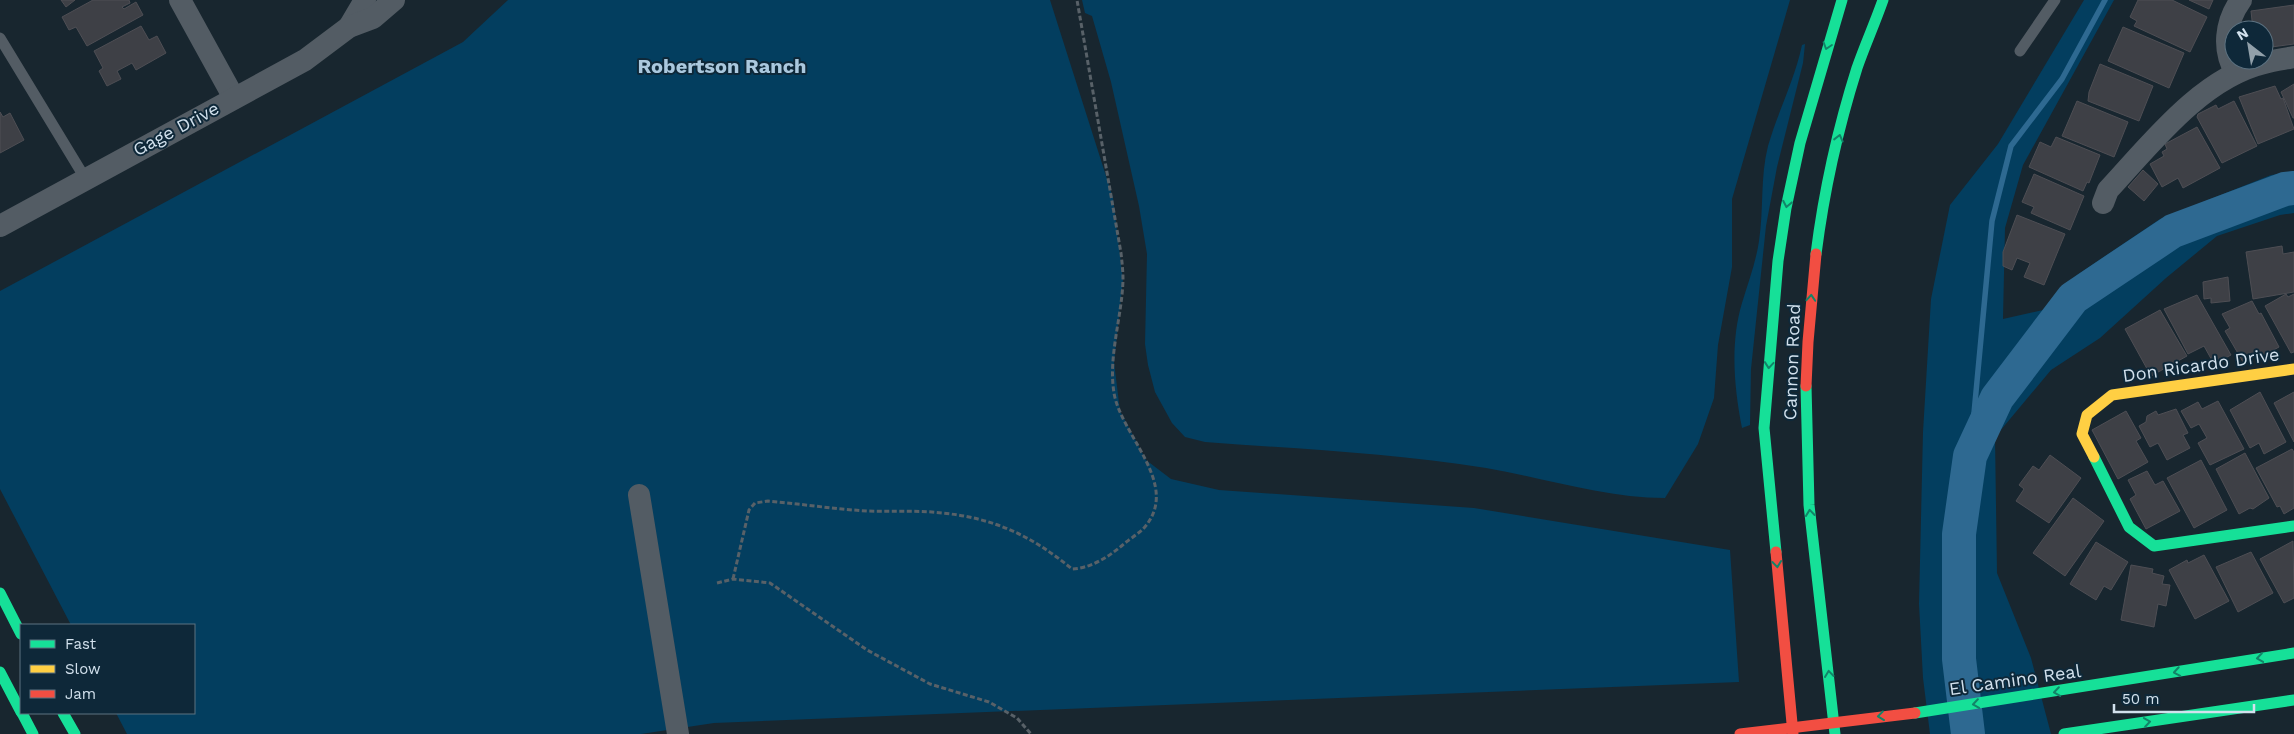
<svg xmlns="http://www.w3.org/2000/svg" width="2294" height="734" font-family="'Work Sans',sans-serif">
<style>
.green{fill:#033e5f}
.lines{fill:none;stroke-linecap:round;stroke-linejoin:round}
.stream{stroke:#2e6991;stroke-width:5.5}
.river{stroke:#2e6991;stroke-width:34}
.building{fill:#3e4046;stroke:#4e4e54}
.path{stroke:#586168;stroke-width:3;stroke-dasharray:5 2.5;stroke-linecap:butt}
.lane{stroke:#535c64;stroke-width:11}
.street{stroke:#535c64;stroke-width:22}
.fast{stroke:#16e098;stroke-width:11}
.slow{stroke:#ffcf43;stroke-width:11}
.jam{stroke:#f24e42;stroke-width:11}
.oneway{stroke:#128468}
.labels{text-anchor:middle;stroke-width:4;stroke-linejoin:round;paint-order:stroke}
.street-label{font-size:18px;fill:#d2e1ed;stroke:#0e2839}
.quarter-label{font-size:20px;font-weight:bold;fill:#aac8de;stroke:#0e2839}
</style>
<rect width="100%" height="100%" fill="#18262f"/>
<g class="green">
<path d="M 508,0 L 1050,0 L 1113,198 L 1123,280 L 1114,362 L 1120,411 L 1146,460 L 1171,479 L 1219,490 L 1474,508 L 1730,550 L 1739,682 L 714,723 L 641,734 L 127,734 L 116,713 L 194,713 L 194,625 L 71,625 L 0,489 L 0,291 L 463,42 Z"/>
<path d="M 1082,0 L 1790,0 L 1732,199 L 1732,267 L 1718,345 L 1714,398 L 1698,444 L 1665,498 C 1605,498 1545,478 1486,468 C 1393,453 1298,449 1205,442 L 1185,437 L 1172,423 L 1155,392 L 1148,365 L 1145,344 L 1147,254 L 1139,206 L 1111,82 L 1092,16 L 1085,13 Z"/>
<path d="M 2084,0 L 2114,0 L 2023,165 L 2005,228 L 2003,319 L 2052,308 L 2077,275 L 2160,219 L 2271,175 L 2294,172 L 2294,213 L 2280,215 L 2217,236 L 2166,278 L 2100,338 L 2051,370 L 1995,437 L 1997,573 L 2031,658 L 2051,734 L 1930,734 L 1923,678 L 1919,604 L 1923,432 L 1931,299 L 1950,205 L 1998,144 Z"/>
<path d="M 1805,44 L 1803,63 L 1777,167 L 1766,226 L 1751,369 L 1750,425 L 1742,428 C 1734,387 1730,343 1742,303 C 1748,283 1756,262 1759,241 C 1764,209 1760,177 1768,146 C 1778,111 1794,82 1802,45 Z"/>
</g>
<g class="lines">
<path class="stream" d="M 1970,456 L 1992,221 L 2011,146 L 2062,79 L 2105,0"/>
<path class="river" d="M 1968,734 L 1959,659 L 1959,534 L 1970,456 L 1997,398 L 2073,298 L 2173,231 L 2285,189 L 2294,188"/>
</g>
<g class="building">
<path d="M 61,0 L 75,0 L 66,7 Z"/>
<path d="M 93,0 L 129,0 L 130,3 L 122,7 L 124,9 L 136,2 L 143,15 L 87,46 L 76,27 L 69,30 L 62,17 Z"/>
<path d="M 2138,0 L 2172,0 L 2207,17 L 2190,52 L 2134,26 L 2137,21 L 2130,17 Z"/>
<path d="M 2189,0 L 2213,0 L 2209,9 Z"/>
<path d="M 2294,5 L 2294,44 L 2264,48 L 2264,30 L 2253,30 L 2251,11 Z"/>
<path d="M 141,26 L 149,40 L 157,36 L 166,53 L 136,70 L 132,63 L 117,71 L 121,79 L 107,86 L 99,71 L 103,68 L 94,51 Z"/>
<path d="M 2123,27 L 2184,53 L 2169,88 L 2108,61 Z"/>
<path d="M 2100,64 L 2153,86 L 2139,121 L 2088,101 L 2089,92 Z"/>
<path d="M 2294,84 L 2294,118 L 2293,118 L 2281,92 Z"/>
<path d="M 2275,86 L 2281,99 L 2283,98 L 2294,129 L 2258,144 L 2239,97 Z"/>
<path d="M 2077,101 L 2128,122 L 2114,157 L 2062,136 Z"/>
<path d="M 2234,101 L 2257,146 L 2222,163 L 2197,117 L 2198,114 L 2216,105 L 2218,109 Z"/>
<path d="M 0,112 L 3,117 L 10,113 L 24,140 L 0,153 Z"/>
<path d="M 2197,127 L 2220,168 L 2183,188 L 2178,178 L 2162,187 L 2150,164 L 2164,156 L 2162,152 L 2167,149 L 2165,144 Z"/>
<path d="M 2056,137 L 2100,155 L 2089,183 L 2087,182 L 2083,191 L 2029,167 L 2040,142 L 2051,147 Z"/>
<path d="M 2143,170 L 2158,184 L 2144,201 L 2128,187 Z"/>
<path d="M 2034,174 L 2084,196 L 2070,230 L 2031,213 L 2034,207 L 2022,202 Z"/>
<path d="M 2017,215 L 2065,234 L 2044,285 L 2024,277 L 2030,263 L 2017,258 L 2012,270 L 2003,266 L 2003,252 Z"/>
<path d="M 2282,246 L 2283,254 L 2294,252 L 2294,292 L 2253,299 L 2246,252 Z"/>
<path d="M 2228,277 L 2230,301 L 2211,303 L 2211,298 L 2204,299 L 2203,282 Z"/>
<path d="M 2286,294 L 2288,297 L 2294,294 L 2294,352 L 2291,353 L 2265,306 Z"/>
<path d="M 2197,295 L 2231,355 L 2214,364 L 2204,346 L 2188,354 L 2164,309 Z"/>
<path d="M 2252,301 L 2259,314 L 2261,313 L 2279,347 L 2259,358 L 2257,355 L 2243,362 L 2225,331 L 2230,328 L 2222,314 Z"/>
<path d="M 2160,310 L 2187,356 L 2151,376 L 2125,329 Z"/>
<path d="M 2260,392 L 2286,442 L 2264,454 L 2259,443 L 2250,448 L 2230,410 Z"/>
<path d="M 2294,392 L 2294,442 L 2274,403 Z"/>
<path d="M 2218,401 L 2244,449 L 2210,465 L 2198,443 L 2207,438 L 2199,424 L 2191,428 L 2181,411 L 2198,402 L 2202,409 Z"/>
<path d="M 2176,409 L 2188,433 L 2183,435 L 2190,448 L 2167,460 L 2158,443 L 2150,447 L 2139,426 L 2146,422 L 2147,416 L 2156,411 L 2158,415 Z"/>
<path d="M 2126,411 L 2141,438 L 2136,441 L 2148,462 L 2118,479 L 2092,430 Z"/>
<path d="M 2292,449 L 2294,452 L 2294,508 L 2284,514 L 2280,506 L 2277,507 L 2256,468 Z"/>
<path d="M 2245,453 L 2269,498 L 2253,509 L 2250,508 L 2239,514 L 2216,469 Z"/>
<path d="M 2050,455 L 2081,478 L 2049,523 L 2016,501 L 2024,489 L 2019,485 L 2033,466 L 2039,470 Z"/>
<path d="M 2201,460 L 2227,510 L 2194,528 L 2167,478 Z"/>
<path d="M 2147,471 L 2155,485 L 2163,481 L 2180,511 L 2146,529 L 2130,499 L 2136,495 L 2128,480 Z"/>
<path d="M 2073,498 L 2104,521 L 2065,576 L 2033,553 Z"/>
<path d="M 2293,541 L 2294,598 L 2284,603 L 2260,559 Z"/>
<path d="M 2096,542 L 2128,562 L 2111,590 L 2104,586 L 2096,600 L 2070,584 Z"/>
<path d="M 2251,552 L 2273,593 L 2238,612 L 2216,567 Z"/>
<path d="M 2204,555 L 2229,601 L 2195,619 L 2169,570 L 2187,560 L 2188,563 Z"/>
<path d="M 2131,565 L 2153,569 L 2152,573 L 2164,576 L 2162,584 L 2170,585 L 2166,606 L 2158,604 L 2154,627 L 2121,620 Z"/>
</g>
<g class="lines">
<g class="path">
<path d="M 733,579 L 749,510 L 755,503 L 768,501 C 801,504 834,509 867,511 C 892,512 917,510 942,513 C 994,518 1032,536 1072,569 C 1092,568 1110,556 1125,543 C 1131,538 1138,534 1143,529 C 1183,486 1121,436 1114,393 C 1108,356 1122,317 1123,280 C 1123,271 1122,262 1121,253 L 1077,0"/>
<path d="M 717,583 L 733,579 L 770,583 L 867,650 L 930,684 L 989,702 L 1017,718 L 1031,734"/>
</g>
<g class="lane">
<path d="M 0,38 L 85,178"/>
<path d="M 2020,51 L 2055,0"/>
</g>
<g class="street">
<path d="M 180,0 L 234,98"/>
<path d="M 349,27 L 365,0"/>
<path d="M 2236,73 C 2222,50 2225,22 2241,0"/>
<path d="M 2103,203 L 2108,190 C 2150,145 2201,78 2264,63 C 2273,60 2284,59 2294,57"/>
<path d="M 0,226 L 305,60 L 349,27 L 373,18 L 394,0"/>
<path d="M 639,495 L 678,734"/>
</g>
<g class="fast">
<path d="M 1816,254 C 1824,191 1838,128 1857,68 C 1865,45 1875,23 1883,0"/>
<path d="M 1806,386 L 1809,505 L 1835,734"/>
<path d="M 2094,457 L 2129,527 L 2154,546 L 2294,526"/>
<path d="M 1776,552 L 1764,428 L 1778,261 L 1786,208 L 1800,143 L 1842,0"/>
<path d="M 0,593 L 21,634"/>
<path d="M 0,672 L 21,712"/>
<path d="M 22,713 L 33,734"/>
<path d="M 63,713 L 75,734"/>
<path d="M 1915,713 L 2294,653"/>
<path d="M 2064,734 L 2294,700"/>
</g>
<path class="slow" d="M 2094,457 L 2082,434 L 2087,415 L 2112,395 L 2294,369"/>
<g class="jam">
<path d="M 1806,386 L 1808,342 L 1816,254"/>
<path d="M 1776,552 L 1793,734"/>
<path d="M 1740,734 L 1915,713"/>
</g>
</g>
<defs><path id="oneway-chevron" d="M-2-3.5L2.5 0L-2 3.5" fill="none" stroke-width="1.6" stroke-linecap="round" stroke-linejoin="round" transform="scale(1.25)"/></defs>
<g class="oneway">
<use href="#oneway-chevron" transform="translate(1827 46) rotate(108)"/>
<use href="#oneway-chevron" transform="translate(1839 138) rotate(-76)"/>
<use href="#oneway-chevron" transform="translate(1787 204) rotate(101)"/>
<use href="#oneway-chevron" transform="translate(1811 298) rotate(-86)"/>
<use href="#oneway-chevron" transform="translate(1769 365) rotate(95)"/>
<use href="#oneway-chevron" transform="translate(1810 513) rotate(-96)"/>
<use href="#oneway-chevron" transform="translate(1777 564) rotate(84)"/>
<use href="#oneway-chevron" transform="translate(2260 658) rotate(172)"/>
<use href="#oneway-chevron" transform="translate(2177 672) rotate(170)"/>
<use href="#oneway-chevron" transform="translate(1829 674) rotate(-97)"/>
<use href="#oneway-chevron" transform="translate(2057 692) rotate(172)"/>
<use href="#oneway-chevron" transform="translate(1976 704) rotate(172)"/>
<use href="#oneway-chevron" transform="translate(1881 716) rotate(173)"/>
<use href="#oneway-chevron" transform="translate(2147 722) rotate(-8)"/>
</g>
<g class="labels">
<g class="street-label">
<text transform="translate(176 129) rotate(-28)" y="6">Gage Drive</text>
<text transform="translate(1792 362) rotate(-88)" y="6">Cannon Road</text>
<text transform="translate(2201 365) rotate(-8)" y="6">Don Ricardo Drive</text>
<text transform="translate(2015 680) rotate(-8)" y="6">El Camino Real</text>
</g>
<g class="quarter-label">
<text x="722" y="73">Robertson Ranch</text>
</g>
</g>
<rect x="20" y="624" width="175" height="90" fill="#0e2839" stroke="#5c7281"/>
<rect x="30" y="640" width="25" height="8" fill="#16e098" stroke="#5c7281"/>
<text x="65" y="649" font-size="15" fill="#d2e1ed">Fast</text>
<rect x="30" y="665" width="25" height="8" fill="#ffcf43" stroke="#5c7281"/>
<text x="65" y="674" font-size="15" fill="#d2e1ed">Slow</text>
<rect x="30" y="690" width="25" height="8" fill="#f24e42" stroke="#5c7281"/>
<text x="65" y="699" font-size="15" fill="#d2e1ed">Jam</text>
<g transform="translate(2249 45) rotate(329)"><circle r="24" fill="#0e2839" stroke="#5c7281"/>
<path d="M0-4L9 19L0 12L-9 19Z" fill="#91a0aa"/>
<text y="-8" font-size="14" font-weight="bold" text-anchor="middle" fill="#d2e1ed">N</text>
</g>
<path d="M2114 704v8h140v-8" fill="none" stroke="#d2e1ed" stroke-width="2.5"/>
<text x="2122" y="704" font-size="15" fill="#d2e1ed" stroke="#0e2839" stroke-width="4" paint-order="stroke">50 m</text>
</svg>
